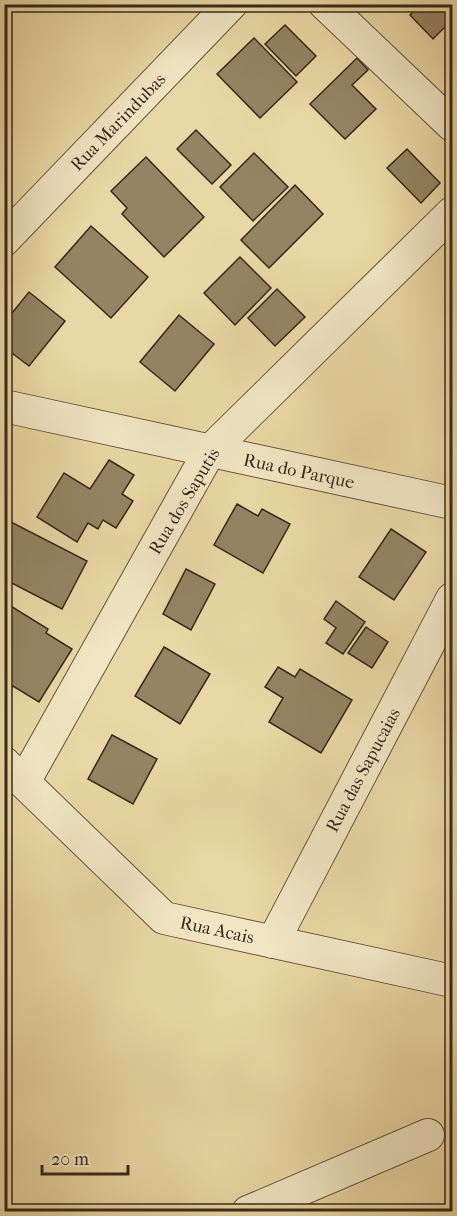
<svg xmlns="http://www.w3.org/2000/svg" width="457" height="1216" font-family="'IM FELL French Canon',serif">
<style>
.building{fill:#958463;stroke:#39281b;stroke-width:1.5}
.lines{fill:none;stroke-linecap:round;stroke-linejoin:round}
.minor-casing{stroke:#65543e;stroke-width:34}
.minor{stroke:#f1e6c4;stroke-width:32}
.labels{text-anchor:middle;stroke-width:6;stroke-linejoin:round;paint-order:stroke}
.street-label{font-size:18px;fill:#39281b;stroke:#f1e6c4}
</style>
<rect width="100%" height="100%" fill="#e9d8a5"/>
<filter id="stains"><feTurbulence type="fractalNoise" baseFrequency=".00333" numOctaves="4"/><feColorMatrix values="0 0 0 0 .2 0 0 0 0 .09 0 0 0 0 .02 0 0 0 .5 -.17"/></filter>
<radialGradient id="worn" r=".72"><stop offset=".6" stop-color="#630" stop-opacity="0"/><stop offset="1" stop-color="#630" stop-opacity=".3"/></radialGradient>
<g class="building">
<path d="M 420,4 L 452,4 L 452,20 L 433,39 L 410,15 Z"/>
<path d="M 285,25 L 316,56 L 296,76 L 265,44 Z"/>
<path d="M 254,38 L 297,82 L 260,118 L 217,74 Z"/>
<path d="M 357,58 L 368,70 L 352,85 L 376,109 L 345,139 L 310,104 Z"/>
<path d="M 196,130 L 231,165 L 212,184 L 177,149 Z"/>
<path d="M 407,149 L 440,183 L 421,203 L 387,168 Z"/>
<path d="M 254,153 L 288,187 L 253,221 L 220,187 Z"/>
<path d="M 146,157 L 204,217 L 164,257 L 122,214 L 127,208 L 111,191 Z"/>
<path d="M 295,185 L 323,214 L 269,268 L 241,240 Z"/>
<path d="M 91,226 L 148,277 L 111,318 L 55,267 Z"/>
<path d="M 240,257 L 271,288 L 235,325 L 204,293 Z"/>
<path d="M 277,289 L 305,317 L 275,346 L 248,318 Z"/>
<path d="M 29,292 L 65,321 L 29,366 L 4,347 L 4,323 Z"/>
<path d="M 179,315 L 214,344 L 175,391 L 140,362 Z"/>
<path d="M 109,460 L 134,475 L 122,494 L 133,501 L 116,528 L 103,520 L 98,529 L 88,523 L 77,542 L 37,517 L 64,473 L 90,489 Z"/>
<path d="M 237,504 L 258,516 L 262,509 L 290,524 L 263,573 L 214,545 Z"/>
<path d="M 7,520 L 87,561 L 62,609 L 4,579 L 4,526 Z"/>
<path d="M 391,529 L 426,552 L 394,600 L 359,577 Z"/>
<path d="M 186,569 L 215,584 L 191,630 L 163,614 Z"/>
<path d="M 336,601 L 365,622 L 343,654 L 326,643 L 336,628 L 324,619 Z"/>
<path d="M 4,602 L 48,629 L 46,633 L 72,649 L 39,702 L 13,686 L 10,691 L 4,688 Z"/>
<path d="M 366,627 L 388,642 L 372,668 L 348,653 Z"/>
<path d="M 164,647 L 210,674 L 180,724 L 135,696 Z"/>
<path d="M 278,667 L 295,677 L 300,669 L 352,700 L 321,753 L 269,722 L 283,698 L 265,687 Z"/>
<path d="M 112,735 L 157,759 L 133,804 L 88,779 Z"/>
</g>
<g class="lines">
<g class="minor-casing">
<g id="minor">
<path d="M 325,4 L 452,125"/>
<path d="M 4,240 L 231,4"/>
<path d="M 4,406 L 452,503"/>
<path d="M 4,763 L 164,918 L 452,981"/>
<path d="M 24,782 L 209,452 L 452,213"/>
<path d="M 273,942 L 452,599"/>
<path d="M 248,1212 L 428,1135"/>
</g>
</g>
<use href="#minor" class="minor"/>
</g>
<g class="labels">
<g class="street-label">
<text transform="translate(118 122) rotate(-46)" y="6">Rua Marindubas</text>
<text transform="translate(299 471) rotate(12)" y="6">Rua do Parque</text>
<text transform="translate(184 501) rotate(-59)" y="6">Rua dos Saputis</text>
<text transform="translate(363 770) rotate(-62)" y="6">Rua das Sapucaias</text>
<text transform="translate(217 930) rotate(12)" y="6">Rua Acais</text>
</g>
</g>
<rect width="457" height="1216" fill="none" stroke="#e9d8a5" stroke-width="24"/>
<rect x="6" y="6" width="445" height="1204" fill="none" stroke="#39281b" stroke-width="3"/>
<rect x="12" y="12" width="433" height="1192" fill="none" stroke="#39281b" stroke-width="1.5"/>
<path d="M42 1165v9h86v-9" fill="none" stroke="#39281b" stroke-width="3"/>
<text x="51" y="1165" font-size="18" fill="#39281b" stroke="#f1e6c4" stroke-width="4.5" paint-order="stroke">20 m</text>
<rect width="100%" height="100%" filter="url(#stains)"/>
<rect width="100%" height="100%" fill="url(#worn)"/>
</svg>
